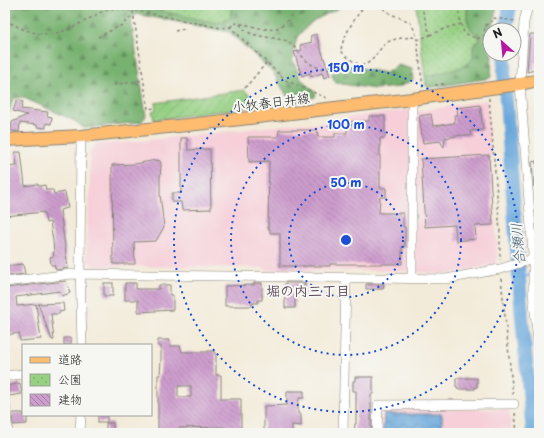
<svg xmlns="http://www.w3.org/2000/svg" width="544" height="438" font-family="'Playpen Sans','Klee One',sans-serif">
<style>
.built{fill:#f6cfd9}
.forest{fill:url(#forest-firs);stroke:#4a6746}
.park{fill:url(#park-dots);stroke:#597650}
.garden{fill:url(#garden-furrows);stroke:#597650}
.water{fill:url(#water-waves);stroke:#42627c}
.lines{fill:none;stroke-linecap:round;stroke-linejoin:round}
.stream{stroke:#69a7db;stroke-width:2.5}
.river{stroke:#69a7db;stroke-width:14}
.building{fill:url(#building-back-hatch);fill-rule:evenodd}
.minor-casing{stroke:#88847a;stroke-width:10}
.major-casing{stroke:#88847a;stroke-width:14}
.path{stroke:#88847a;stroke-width:1.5;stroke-dasharray:3 3;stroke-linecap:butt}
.minor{stroke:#fff;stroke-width:9}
.major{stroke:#fdbc70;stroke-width:12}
.ring{fill:none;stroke:#1d4ed8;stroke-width:2;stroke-dasharray:2 4}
.labels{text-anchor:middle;stroke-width:4;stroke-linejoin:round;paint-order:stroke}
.street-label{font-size:13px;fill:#1c1c1c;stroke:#f6f6f2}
.water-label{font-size:14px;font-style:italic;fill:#3f5b72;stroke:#f6f6f2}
.neighbourhood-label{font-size:14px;font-weight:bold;fill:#5a495a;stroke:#f6f6f2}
.centre{fill:#1d4ed8;stroke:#f6f6f2;stroke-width:2}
.ring-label{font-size:12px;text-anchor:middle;font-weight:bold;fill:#1d4ed8;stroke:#f6f6f2;stroke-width:4;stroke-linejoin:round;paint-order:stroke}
</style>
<defs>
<pattern id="forest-firs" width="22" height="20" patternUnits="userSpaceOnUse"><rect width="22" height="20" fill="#78b271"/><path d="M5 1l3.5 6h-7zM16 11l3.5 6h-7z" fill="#62905c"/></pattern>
<pattern id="park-dots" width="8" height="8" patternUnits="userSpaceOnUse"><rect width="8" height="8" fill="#96d083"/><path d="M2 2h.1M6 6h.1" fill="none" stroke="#81b271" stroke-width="1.8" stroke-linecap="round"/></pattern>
<pattern id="garden-furrows" width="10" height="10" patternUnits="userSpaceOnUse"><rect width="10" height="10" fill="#96d083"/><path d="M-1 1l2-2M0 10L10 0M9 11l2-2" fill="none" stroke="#81b271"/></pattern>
<pattern id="water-waves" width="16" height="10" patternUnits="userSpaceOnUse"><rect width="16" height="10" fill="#69a7db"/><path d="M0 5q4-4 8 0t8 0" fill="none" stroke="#5687b1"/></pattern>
<pattern id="building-back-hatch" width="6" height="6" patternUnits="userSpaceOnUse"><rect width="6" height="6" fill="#cd9dcd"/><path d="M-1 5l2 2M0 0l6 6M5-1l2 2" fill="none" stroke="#a67fa6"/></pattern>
</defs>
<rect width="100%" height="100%" fill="#f6f6f2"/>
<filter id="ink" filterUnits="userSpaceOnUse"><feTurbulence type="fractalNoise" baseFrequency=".025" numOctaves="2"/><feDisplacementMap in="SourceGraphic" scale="8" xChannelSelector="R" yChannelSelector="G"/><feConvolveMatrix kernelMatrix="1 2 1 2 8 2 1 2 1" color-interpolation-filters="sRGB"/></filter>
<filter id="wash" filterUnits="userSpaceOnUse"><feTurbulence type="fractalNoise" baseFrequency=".012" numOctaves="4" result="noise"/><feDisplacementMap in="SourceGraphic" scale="16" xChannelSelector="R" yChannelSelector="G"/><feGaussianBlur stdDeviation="0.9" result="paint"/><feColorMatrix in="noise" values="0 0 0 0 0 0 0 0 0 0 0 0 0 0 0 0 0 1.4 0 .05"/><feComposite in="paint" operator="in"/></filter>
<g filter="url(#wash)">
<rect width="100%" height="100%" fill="#f3ebd9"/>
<g class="built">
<path d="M 487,100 L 497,245 L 497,264 L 447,274 L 402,271 L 264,270 L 264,268 L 93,266 L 86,260 L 87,224 L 90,189 L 90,151 L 96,144 L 132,142 L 303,123 L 312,124 L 332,122 L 344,118 L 407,110 L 419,111 Z"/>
<path d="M 509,409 L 512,433 L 381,433 L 382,410 Z"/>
</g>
<g class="forest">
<path d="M 5,5 L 137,5 L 138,6 L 231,14 L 231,5 L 345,5 L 313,21 L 297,37 L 292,58 L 300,78 L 316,93 L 315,97 L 296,102 L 287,96 L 273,72 L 229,32 L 136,14 L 131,20 L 146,116 L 141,122 L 84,128 L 75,121 L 22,97 L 13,99 L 8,116 L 5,115 Z"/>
<path d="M 469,5 L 497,5 L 493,30 L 490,30 L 490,54 L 492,54 L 491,77 L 490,78 L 428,88 L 426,86 L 425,78 L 427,76 L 441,71 L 473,58 C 472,52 472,44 478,41 L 478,35 C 467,31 465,15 469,5 Z"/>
<path d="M 398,65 L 412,69 L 413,80 L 399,87 L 375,89 L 336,83 L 331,74 L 349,66 L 386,73 Z"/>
</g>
<g class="park">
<path d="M 137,5 L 231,5 L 231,14 L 230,17 L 217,23 L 138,6 Z"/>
<path d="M 416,5 L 469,5 C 464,16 468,30 479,36 L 479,40 C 468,47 476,52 472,59 C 467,69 437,73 427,76 L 425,78 Z"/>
</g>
<path class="garden" d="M 244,90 L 254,99 L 258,106 L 154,120 L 152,111 L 156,110 L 155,103 Z"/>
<path class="water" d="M 384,414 L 442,414 L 442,431 L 383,431 Z"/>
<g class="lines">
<path class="stream" d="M 519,278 L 530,275"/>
<g class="river">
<path d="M 506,30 L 510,5"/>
<path d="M 505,54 L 504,73 L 522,318 L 533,433"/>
</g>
</g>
<g id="blocks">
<g class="building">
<path d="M 316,34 L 330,76 L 324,78 L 322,73 L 311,77 L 310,73 L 302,76 L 294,52 L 302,50 L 300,45 L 312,42 L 310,36 Z"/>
<path d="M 530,34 L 539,34 L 539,62 L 534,63 L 535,70 L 527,72 Z"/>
<path d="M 17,100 L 23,102 L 21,109 L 48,112 L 47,116 L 52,117 L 51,124 L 46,123 L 46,128 L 37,127 L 37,125 L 20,123 L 19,132 L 11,131 L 12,122 L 27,115 L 13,111 Z"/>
<path d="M 480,105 L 483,130 L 470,131 L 471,136 L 462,135 L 445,138 L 444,147 L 440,141 L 423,143 L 419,116 L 431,114 L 433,126 L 455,123 L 454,115 L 458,115 L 457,108 Z"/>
<path d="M 369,116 L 385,116 L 385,138 L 380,138 L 380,188 L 386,188 L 386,197 L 380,197 L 379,213 L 403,213 L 403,227 L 405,227 L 405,247 L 402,247 L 402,264 L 330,264 L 330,266 L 280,266 L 280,233 L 270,233 L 270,229 L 268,229 L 269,161 L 249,162 L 248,137 L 278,137 L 279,130 L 317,130 L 318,137 L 335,137 L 335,133 L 347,133 L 347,122 L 369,121 Z"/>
<path d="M 181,138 L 187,138 L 188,150 L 210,149 L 211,209 L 182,210 L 181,202 L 172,202 L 172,193 L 181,193 Z"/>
<path d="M 15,152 L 21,152 L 25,186 L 37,184 L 40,186 L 45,185 L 46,190 L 53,190 L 54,194 L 65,192 L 68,208 L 60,210 L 68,268 L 56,270 L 54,265 L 51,265 L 50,257 L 54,256 L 53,253 L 54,253 L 53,241 L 50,222 L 46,223 L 44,212 L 5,216 L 5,199 L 7,199 L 5,167 L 17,166 Z"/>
<path d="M 489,155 L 493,225 L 475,226 L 476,239 L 456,241 L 455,225 L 425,227 L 421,159 Z"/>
<path d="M 156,160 L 160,161 L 161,164 L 160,179 L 160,195 L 164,227 L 156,241 L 134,242 L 135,264 L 113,264 L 112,165 L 135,164 Z"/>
<path d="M 536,161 L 536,164 L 539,163 L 539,186 L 534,187 L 532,162 Z"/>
<path d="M 23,264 L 25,274 L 5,276 L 5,266 Z"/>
<path d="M 66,281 L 70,293 L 62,296 L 60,291 L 16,297 L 17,306 L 36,304 L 41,339 L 20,341 L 19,333 L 5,335 L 5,288 Z"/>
<rect x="104" y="283" width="9" height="13"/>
<path d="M 125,283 L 136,283 L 136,289 L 159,289 L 159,285 L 170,285 L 170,295 L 173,295 L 173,310 L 138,312 L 138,300 L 125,300 Z"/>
<path d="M 254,283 L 262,283 L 262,300 L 258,300 L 258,303 L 252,303 L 252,306 L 225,306 L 225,286 L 254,285 Z"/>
<path d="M 285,283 L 305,283 L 305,294 L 295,295 L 295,308 L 285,308 Z"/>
<path d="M 366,284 L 384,284 L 383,289 L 366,289 Z"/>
<path d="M 63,303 L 64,311 L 59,312 L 59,314 L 51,314 L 54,340 L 52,340 L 38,304 Z"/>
<rect x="64" y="338" width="7" height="7"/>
<path d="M 158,340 L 169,340 L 170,346 L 180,346 L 182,352 L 207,352 L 208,351 L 214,351 L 216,355 L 216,375 L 221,375 L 221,399 L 241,399 L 241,433 L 225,433 L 224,427 L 179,428 L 179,430 L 175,430 L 175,431 L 158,431 L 158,375 L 160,375 L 161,360 L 161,346 L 158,346 ZM 178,386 L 191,386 L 191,397 L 178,397 Z"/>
<path d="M 355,377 L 373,377 L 373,394 L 371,394 L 371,433 L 354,433 L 355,424 L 356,424 L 356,391 L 353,391 L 353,381 L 355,381 Z"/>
<path d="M 456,378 L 477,378 L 477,387 L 475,387 L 475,389 L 458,389 L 458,387 L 456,387 Z"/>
<path d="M 20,383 L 22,394 L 9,396 L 8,386 Z"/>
<path d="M 287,391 L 304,391 L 304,398 L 299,398 L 299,401 L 298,401 L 298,414 L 301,414 L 301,426 L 292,425 L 292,433 L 285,433 L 285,431 L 264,430 L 264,406 L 287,405 Z"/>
<path d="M 12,413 L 23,413 L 23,415 L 27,415 L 27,424 L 13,425 Z"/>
<rect x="98" y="415" width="9" height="7"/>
<rect x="106" y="423" width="7" height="9"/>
</g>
</g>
</g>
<g filter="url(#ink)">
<use href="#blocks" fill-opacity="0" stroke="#88847a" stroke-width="1"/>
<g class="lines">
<g class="minor-casing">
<g id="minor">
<path d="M 528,5 L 524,22 L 520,84 L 533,254 L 533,292 L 539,352"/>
<path d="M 81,136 L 80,265 L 82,345"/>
<path d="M 412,278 L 412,99"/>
<path d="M 5,282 L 72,274 L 446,279 L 500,269 L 533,259"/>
<path d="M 5,376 L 23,374"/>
<path d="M 5,401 L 8,433"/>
<path d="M 80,433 L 81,415"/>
<path d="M 343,433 L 346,277"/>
<path d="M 377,433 L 378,405 L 514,404"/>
</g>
</g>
<g class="major-casing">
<path id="major" d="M 5,140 L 81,136 L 206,123 L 412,99 L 520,84 L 539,80"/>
</g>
<g class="path">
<path d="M 102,5 L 104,11"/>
<path d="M 132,5 L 148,109 L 155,108"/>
<path d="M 366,5 C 357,13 341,40 341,51 C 345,55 357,66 362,65 C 373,64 378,50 385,44 C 394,37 406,38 416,37"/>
<path d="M 378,5 L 391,14 L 410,22 L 415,31 L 417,40"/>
<path d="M 421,5 L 430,35 L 417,40 L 423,88"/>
<path d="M 479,5 L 480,6 L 484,5"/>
<path d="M 5,20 C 33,36 52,40 81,23 C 90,19 99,12 109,9 C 117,7 124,12 133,10 L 221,28 L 230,27 L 285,80 L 329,99"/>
<path d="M 240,24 C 247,37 265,36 278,39 C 281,40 285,40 287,41 C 295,46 300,55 307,61 C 319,73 345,70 360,66"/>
<path d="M 461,24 L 464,33 L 477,39 L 484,36 L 485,26 L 493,20 L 493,18 L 516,21"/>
<path d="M 230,27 L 235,23 C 253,24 272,37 286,22 C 291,17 294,11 295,5"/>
<path d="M 175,31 L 184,29"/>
<path d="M 430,35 L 449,27 L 461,24 L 458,8 L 469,5"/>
<path d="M 98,37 L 122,25 L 133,15"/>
<path d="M 114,85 L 143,80"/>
<path d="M 435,85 L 444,84"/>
<path d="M 245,88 L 267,62"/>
<path d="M 489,98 L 500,232 L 500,260"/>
<path d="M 5,117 L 8,118 L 9,122 L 8,131"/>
<path d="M 501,278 L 513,395"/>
<path d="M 515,413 L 517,433"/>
</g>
<use href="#minor" class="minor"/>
<use href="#major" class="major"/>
</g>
</g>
<g class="ring">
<circle cx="346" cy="240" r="57"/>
<circle cx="346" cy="240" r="115"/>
<circle cx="346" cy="240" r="172"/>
</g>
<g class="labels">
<g class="street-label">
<text transform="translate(271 102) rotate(-7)" y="5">小牧春日井線</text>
</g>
<g class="water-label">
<text transform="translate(518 244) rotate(-95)" y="5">合瀬川</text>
</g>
<g class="neighbourhood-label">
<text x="308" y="296">堀の内三丁目</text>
</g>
</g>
<circle cx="346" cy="240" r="6" class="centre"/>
<g class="ring-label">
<text x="346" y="72">150 m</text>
<text x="346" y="129">100 m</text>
<text x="346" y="187">50 m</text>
</g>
<rect width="544" height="438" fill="none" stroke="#f6f6f2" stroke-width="20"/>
<rect x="22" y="344" width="130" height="72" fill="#f6f6f2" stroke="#9f9f9c"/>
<rect x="30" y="357" width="20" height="6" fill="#fdbc70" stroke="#9f9f9c"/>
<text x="58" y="364" font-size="12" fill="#1c1c1c">道路</text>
<rect x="30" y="374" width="20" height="12" fill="url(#park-dots)" stroke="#9f9f9c"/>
<text x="58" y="384" font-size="12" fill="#1c1c1c">公園</text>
<rect x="30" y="394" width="20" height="12" fill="url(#building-back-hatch)" stroke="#9f9f9c"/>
<text x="58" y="404" font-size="12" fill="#1c1c1c">建物</text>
<g transform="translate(502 42) rotate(333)"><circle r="19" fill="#f6f6f2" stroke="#9f9f9c"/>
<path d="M0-3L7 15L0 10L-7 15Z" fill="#b5179e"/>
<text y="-6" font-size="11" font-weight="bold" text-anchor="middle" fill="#1c1c1c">N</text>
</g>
</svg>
